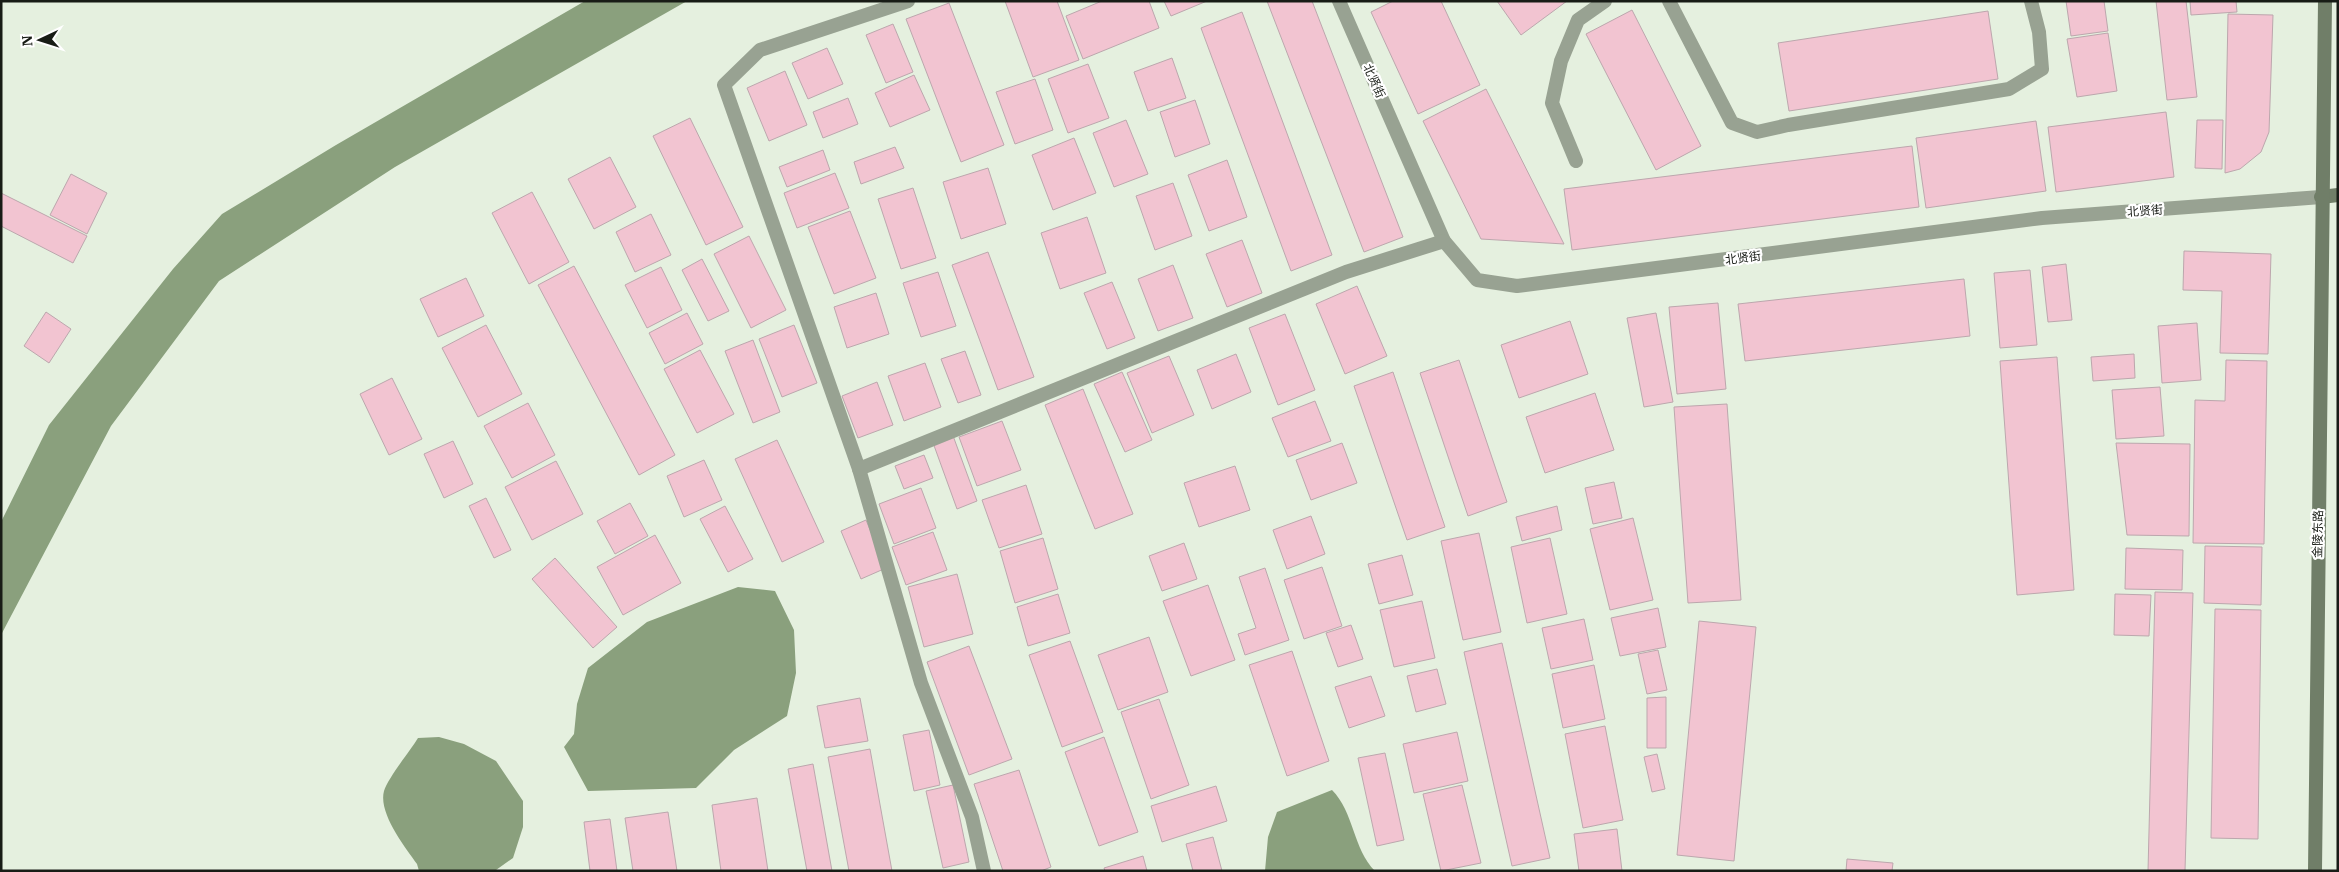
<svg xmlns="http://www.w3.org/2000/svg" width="2339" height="872" font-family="'IBM Plex Serif','Noto Sans SC',serif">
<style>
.water{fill:#8aa07d}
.building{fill:#f2c4d1;stroke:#bca7ad}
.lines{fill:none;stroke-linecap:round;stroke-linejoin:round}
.service{stroke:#98a292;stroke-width:14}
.minor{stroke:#98a292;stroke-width:14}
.secondary{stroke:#707e68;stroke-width:14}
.labels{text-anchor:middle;stroke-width:4.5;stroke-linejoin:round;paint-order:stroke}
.street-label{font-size:12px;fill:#181c16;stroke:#fff}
</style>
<rect width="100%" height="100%" fill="#e5f0df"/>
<g class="water">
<path d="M 585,1 L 687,1 L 395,167 L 219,281 L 111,426 L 1,635 L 1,522 L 49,425 L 173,269 L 222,214 L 336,145 Z"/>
<path d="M 738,587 L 775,591 L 794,630 L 796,673 L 787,716 L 734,750 L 696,788 L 588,791 L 564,747 L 574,734 L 577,704 L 588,668 L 647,622 Z"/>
<path d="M 439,737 L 464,744 L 496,761 L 523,801 L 523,827 L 513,858 L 496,870 L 419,871 L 417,864 C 405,847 378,813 384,791 C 388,778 410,751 418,738 Z"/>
<path d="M 1332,790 C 1354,812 1353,849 1375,871 L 1265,871 L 1268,837 L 1277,812 Z"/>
</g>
<g class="building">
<path d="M 1005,1 L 1057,1 L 1079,60 L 1033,77 Z"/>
<path d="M 1102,1 L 1149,1 L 1159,28 L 1083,59 L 1066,16 Z"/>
<path d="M 1164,1 L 1207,1 L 1171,16 Z"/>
<path d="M 1267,1 L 1312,1 L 1403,237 L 1364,252 Z"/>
<path d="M 1393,1 L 1441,1 L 1480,85 L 1418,114 L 1371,12 Z"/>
<path d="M 1497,1 L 1567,1 L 1521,35 Z"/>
<path d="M 2066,1 L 2104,1 L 2108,31 L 2071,36 Z"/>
<path d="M 2156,1 L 2186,1 L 2197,97 L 2167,100 Z"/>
<path d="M 2190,1 L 2236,1 L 2237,12 L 2191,15 Z"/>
<path d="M 949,3 L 1004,145 L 961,162 L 906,19 Z"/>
<path d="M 1632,10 L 1701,146 L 1656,170 L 1586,34 Z"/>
<path d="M 1988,11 L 1998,79 L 1789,111 L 1778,43 Z"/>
<path d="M 1242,12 L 1332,255 L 1291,271 L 1201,28 Z"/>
<path d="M 2228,14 L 2273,15 L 2269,132 L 2261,152 L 2240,169 L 2225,173 Z"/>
<path d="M 893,24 L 913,72 L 886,83 L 866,35 Z"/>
<path d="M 2108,33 L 2117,91 L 2077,97 L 2067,39 Z"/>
<path d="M 827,48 L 843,84 L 808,99 L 792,63 Z"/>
<path d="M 1172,58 L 1186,98 L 1148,111 L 1134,72 Z"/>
<path d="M 1088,64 L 1109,118 L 1068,133 L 1048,79 Z"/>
<path d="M 785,71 L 807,125 L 769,141 L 747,88 Z"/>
<path d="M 914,75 L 930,110 L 890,127 L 875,93 Z"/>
<path d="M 1035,79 L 1053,130 L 1015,144 L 996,92 Z"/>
<path d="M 1486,89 L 1564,244 L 1481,239 L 1423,121 Z"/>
<path d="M 848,98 L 858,124 L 823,138 L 813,112 Z"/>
<path d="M 1195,100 L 1210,144 L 1175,157 L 1160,112 Z"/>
<path d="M 2166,112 L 2174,177 L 2056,192 L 2048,127 Z"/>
<path d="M 690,118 L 743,227 L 706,245 L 653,136 Z"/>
<path d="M 1126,120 L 1148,174 L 1114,187 L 1093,133 Z"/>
<path d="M 2197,120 L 2223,120 L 2222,169 L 2195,168 Z"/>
<path d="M 2036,121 L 2046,191 L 1926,208 L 1916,138 Z"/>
<path d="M 1074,138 L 1096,193 L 1053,210 L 1032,155 Z"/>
<path d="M 1912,146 L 1919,207 L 1572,250 L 1564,189 Z"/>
<path d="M 895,147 L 904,168 L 861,184 L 854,162 Z"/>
<path d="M 823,150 L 830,170 L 787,187 L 779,167 Z"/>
<path d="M 610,157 L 636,207 L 594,229 L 568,179 Z"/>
<path d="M 1227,160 L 1247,217 L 1209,231 L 1188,175 Z"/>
<path d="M 988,168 L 1006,224 L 961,239 L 943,182 Z"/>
<path d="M 835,173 L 849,208 L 797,228 L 784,193 Z"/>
<path d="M 71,174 L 107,193 L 87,234 L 50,215 Z"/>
<path d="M 1173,183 L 1192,236 L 1155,250 L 1136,196 Z"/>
<path d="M 913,188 L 936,258 L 901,269 L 878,199 Z"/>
<path d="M 532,192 L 569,262 L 529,284 L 492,213 Z"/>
<path d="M 1,193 L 87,236 L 73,263 L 1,226 Z"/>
<path d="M 850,211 L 876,278 L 834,294 L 808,227 Z"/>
<path d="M 651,214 L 671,255 L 635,272 L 616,232 Z"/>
<path d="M 1087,217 L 1106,273 L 1060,289 L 1041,233 Z"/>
<path d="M 749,236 L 786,310 L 751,328 L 714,254 Z"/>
<path d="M 1242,240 L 1262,293 L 1227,307 L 1206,254 Z"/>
<path d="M 2184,251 L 2271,254 L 2268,354 L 2220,353 L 2222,291 L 2183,290 Z"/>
<path d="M 988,252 L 1034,377 L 998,390 L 952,265 Z"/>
<path d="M 702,259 L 729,311 L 708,321 L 682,270 Z"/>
<path d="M 2066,264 L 2072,320 L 2048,322 L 2042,267 Z"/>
<path d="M 1173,265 L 1193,318 L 1158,331 L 1138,279 Z"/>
<path d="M 574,266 L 675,455 L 639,475 L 538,285 Z"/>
<path d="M 661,267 L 682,310 L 647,328 L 625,285 Z"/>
<path d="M 2030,270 L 2037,345 L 2000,348 L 1994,273 Z"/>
<path d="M 938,272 L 956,326 L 921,337 L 903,283 Z"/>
<path d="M 466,278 L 484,316 L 438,337 L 420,299 Z"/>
<path d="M 1964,279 L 1970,336 L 1745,361 L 1738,304 Z"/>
<path d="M 1112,282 L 1135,338 L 1107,349 L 1084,293 Z"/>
<path d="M 1357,286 L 1387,356 L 1345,374 L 1316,304 Z"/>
<path d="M 876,293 L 889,334 L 847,348 L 834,307 Z"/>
<path d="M 1718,303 L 1726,389 L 1677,394 L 1669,307 Z"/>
<path d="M 46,312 L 71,329 L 49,363 L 24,346 Z"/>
<path d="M 687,313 L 703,344 L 665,364 L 649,333 Z"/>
<path d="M 1656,313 L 1673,402 L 1644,407 L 1627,318 Z"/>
<path d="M 1285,314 L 1315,390 L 1278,405 L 1249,328 Z"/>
<path d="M 1570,321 L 1588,374 L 1519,398 L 1501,345 Z"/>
<path d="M 2197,323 L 2201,380 L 2162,383 L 2158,326 Z"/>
<path d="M 486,325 L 522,394 L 478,417 L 442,348 Z"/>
<path d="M 794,325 L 817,383 L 782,397 L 759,339 Z"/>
<path d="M 753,340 L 780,412 L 753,423 L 725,351 Z"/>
<path d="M 700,350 L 734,414 L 697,433 L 664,369 Z"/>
<path d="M 965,351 L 981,395 L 958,403 L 941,359 Z"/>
<path d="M 1236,354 L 1251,392 L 1212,409 L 1197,370 Z"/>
<path d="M 2134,354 L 2135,378 L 2093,381 L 2091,357 Z"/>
<path d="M 1169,356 L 1194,415 L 1152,433 L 1127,373 Z"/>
<path d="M 2057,357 L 2074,590 L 2017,595 L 2000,361 Z"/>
<path d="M 1459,360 L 1507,502 L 1468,516 L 1420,373 Z"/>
<path d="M 2226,360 L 2267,361 L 2264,544 L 2193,543 L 2195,400 L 2225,401 Z"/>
<path d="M 925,363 L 941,407 L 904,421 L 888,376 Z"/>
<path d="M 1122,372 L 1152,440 L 1125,452 L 1094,384 Z"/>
<path d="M 1393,372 L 1445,527 L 1407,540 L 1354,386 Z"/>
<path d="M 392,378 L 422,439 L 389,455 L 360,394 Z"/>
<path d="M 877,382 L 893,425 L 858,438 L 842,396 Z"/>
<path d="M 2160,387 L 2164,436 L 2116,439 L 2112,390 Z"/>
<path d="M 1083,389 L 1133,514 L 1095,529 L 1045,405 Z"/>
<path d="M 1595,393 L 1614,450 L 1545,473 L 1526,417 Z"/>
<path d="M 1315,401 L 1331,441 L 1288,457 L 1272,418 Z"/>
<path d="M 528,403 L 555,455 L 512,478 L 484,426 Z"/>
<path d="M 1727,404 L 1741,600 L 1688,603 L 1674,407 Z"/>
<path d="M 1002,421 L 1021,470 L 977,486 L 959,437 Z"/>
<path d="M 952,433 L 977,501 L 957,509 L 932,440 Z"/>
<path d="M 777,440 L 824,542 L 782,562 L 735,459 Z"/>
<path d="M 453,441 L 473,484 L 444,498 L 424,454 Z"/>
<path d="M 1342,443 L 1357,483 L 1311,500 L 1296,460 Z"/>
<path d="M 2116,443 L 2190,444 L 2189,536 L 2127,535 Z"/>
<path d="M 924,455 L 933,478 L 904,489 L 895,466 Z"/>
<path d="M 704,460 L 722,500 L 684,517 L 667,476 Z"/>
<path d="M 556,461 L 583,514 L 532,540 L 505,487 Z"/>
<path d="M 1235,466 L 1250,510 L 1199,527 L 1184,483 Z"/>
<path d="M 1614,482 L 1622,518 L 1593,524 L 1585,488 Z"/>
<path d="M 1026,485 L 1042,534 L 999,548 L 982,500 Z"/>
<path d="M 921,488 L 936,528 L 894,544 L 879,504 Z"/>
<path d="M 486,498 L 511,550 L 494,558 L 469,506 Z"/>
<path d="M 630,503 L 648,536 L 615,554 L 597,521 Z"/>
<path d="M 725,506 L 753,559 L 728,572 L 700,519 Z"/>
<path d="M 1557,506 L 1562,530 L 1522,541 L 1516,517 Z"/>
<path d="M 1311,516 L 1325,554 L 1287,569 L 1273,530 Z"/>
<path d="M 1633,518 L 1653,600 L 1610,610 L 1590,529 Z"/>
<path d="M 866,520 L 886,568 L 861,579 L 841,531 Z"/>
<path d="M 933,532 L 947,570 L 906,585 L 892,547 Z"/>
<path d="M 1479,533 L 1501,632 L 1463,640 L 1441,541 Z"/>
<path d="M 655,535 L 681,583 L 623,615 L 597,567 Z"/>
<path d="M 1043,538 L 1058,589 L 1015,603 L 1000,551 Z"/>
<path d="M 1550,538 L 1567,614 L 1527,623 L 1511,547 Z"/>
<path d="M 1184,543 L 1197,579 L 1162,591 L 1149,556 Z"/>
<path d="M 2205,546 L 2262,547 L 2261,605 L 2204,603 Z"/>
<path d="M 2126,548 L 2183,550 L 2182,590 L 2125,589 Z"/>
<path d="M 1402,555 L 1413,595 L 1379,604 L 1368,564 Z"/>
<path d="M 555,558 L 617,627 L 593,648 L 532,579 Z"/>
<path d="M 1322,567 L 1342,626 L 1304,639 L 1284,580 Z"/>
<path d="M 1265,568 L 1289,640 L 1245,655 L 1238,634 L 1256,628 L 1239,577 Z"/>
<path d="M 957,574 L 973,634 L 924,647 L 908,587 Z"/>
<path d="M 1208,585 L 1235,660 L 1191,676 L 1163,601 Z"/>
<path d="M 2155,592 L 2193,593 L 2185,871 L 2148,871 Z"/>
<path d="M 1058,594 L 1070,633 L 1028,646 L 1017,607 Z"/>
<path d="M 2115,594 L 2151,595 L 2149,636 L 2114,635 Z"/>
<path d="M 1422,601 L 1435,658 L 1394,667 L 1380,610 Z"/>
<path d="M 1658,608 L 1666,647 L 1620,656 L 1611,618 Z"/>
<path d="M 2215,609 L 2261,610 L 2258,839 L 2211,838 Z"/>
<path d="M 1584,619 L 1593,660 L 1551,669 L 1542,628 Z"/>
<path d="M 1699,621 L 1756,627 L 1734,861 L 1677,855 Z"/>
<path d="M 1351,625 L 1363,659 L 1338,667 L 1326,633 Z"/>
<path d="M 1149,637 L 1168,692 L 1118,710 L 1098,655 Z"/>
<path d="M 1070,641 L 1103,732 L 1062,747 L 1029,655 Z"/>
<path d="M 1502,643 L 1550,858 L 1512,866 L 1464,652 Z"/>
<path d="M 969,646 L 1012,759 L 969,775 L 927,662 Z"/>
<path d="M 1658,650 L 1667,690 L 1647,694 L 1638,654 Z"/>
<path d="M 1292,651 L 1329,761 L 1287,776 L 1249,665 Z"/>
<path d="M 1594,665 L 1605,719 L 1563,728 L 1552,674 Z"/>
<path d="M 1437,669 L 1446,704 L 1416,712 L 1407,676 Z"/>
<path d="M 1371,676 L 1385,716 L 1349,728 L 1335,687 Z"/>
<path d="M 1666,697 L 1666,748 L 1647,748 L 1647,698 Z"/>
<path d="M 860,698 L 868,741 L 825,748 L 817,706 Z"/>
<path d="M 1159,699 L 1189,785 L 1151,799 L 1121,712 Z"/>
<path d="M 1605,726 L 1623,820 L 1583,828 L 1565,734 Z"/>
<path d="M 929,730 L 940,785 L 914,791 L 903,735 Z"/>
<path d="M 1457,732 L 1468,781 L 1414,793 L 1403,744 Z"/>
<path d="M 1104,737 L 1138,832 L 1099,846 L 1065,752 Z"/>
<path d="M 870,749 L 892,871 L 849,871 L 828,757 Z"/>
<path d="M 1385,753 L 1404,840 L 1377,846 L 1358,758 Z"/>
<path d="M 1657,754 L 1665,789 L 1652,792 L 1644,757 Z"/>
<path d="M 813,764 L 832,871 L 807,871 L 788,769 Z"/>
<path d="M 1019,770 L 1051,867 L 1041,871 L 1003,871 L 974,784 Z"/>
<path d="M 953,785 L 969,862 L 943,868 L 926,791 Z"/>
<path d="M 1462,785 L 1481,863 L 1441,871 L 1423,794 Z"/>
<path d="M 1216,786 L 1227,821 L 1162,842 L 1151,806 Z"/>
<path d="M 757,798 L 768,871 L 721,871 L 712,805 Z"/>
<path d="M 668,812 L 677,871 L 633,871 L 625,818 Z"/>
<path d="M 610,819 L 617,871 L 590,871 L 584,822 Z"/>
<path d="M 1617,829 L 1622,871 L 1579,871 L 1574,834 Z"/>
<path d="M 1213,837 L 1222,871 L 1193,871 L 1186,844 Z"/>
<path d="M 1143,856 L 1147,871 L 1105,871 L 1104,868 Z"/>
<path d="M 1847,859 L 1893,863 L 1892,871 L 1846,871 Z"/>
</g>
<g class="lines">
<g class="service">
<path d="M 1669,1 L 1732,123 L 1757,132 L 1788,125 L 2009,89 L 2042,69 L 2039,32 L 2031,1"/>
<path d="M 1576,161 L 1552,103 L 1561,61 L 1578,20 L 1605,1"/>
</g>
<g class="minor">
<path d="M 908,1 L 760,50 L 724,85 L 859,469 L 921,683 L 972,817 L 984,871"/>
<path d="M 1339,1 L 1444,241 L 1477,280 L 1517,286 L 2042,218 L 2321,197"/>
<path d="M 859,469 L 1346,272 L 1444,241"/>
</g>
<g class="secondary">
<path d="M 2321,197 L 2338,195"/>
<path d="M 2315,871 L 2325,1"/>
</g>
</g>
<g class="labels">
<g class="street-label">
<text transform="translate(1374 81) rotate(66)" y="4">北贤街</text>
<text transform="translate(2145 211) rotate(-4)" y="4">北贤街</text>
<text transform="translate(1743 258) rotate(-7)" y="4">北贤街</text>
<text transform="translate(2318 534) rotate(-89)" y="4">金陵东路</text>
</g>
</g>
<rect width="2339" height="872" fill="none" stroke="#181c16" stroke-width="5"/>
<g transform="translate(40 40) rotate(266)" stroke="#ffffff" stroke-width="4" paint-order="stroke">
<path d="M0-4L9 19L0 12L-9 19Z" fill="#181c16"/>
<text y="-8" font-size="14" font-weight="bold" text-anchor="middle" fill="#181c16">N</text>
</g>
</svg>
